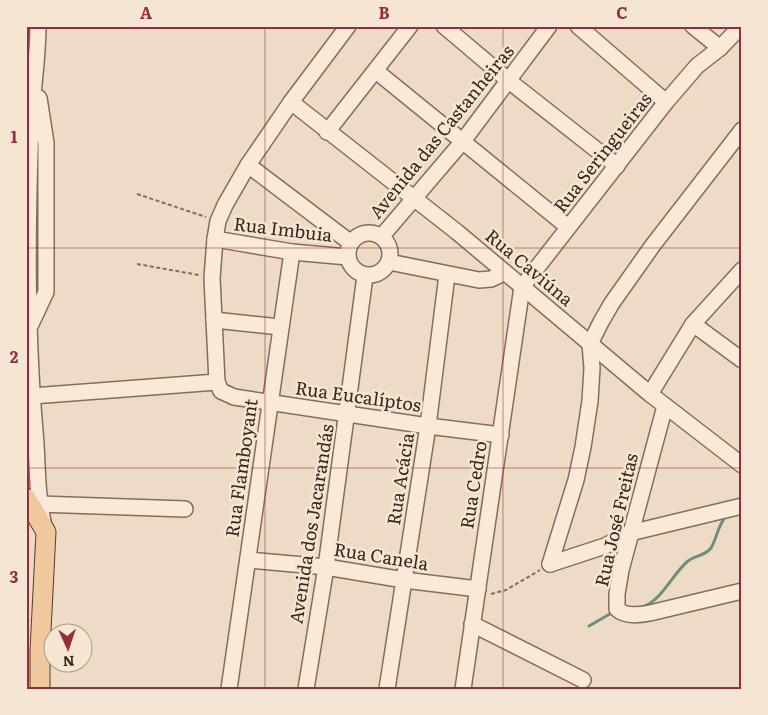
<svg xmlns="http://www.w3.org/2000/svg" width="768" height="715" font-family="Literata,serif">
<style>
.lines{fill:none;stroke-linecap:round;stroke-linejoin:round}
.stream{stroke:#6d8f81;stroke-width:3}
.minor-casing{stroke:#886c5b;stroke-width:18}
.major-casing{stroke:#553b2f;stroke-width:21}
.path{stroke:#886c5b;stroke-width:2;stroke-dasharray:4 2.5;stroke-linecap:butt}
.minor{stroke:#f8e9d8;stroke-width:15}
.major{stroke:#efc99d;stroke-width:19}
.grid{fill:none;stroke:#952d3e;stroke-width:1;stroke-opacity:0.55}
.labels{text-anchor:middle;stroke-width:5;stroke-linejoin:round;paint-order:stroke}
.street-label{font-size:18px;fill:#38271f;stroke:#f5e6d4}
.neatline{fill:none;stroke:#952d3e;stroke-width:2}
.grid-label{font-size:16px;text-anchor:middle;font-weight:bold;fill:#952d3e}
</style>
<rect width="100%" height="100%" fill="#eddbc5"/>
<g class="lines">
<g class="stream">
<path d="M 642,607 C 661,602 673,573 688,561 C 696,555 705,556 711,548 C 717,538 718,525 726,516"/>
<path d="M 589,626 L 615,611"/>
</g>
<g class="minor-casing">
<g id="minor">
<path d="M 38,26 C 38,59 32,92 31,124 C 27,226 26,329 35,431 C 38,461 36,492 43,521"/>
<path d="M 348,26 L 291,102 L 248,165 L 225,205 L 218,221 L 215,239 L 212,278 L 217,382 L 221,391 L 234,397 L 428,426 L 501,435"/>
<path d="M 444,26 L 509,81 L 617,166"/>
<path d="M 578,26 L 666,102"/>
<path d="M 693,26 L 720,48"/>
<path d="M 376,71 L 568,227"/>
<path d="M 291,102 L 457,232 L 650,394 L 742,465"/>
<path d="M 327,132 L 410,26"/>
<path d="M 248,165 L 351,243"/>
<circle cx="369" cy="254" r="21"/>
<path d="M 382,236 L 463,141 L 549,26"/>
<path d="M 215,239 L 292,252 L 348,257"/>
<path d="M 389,262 L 479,280 L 491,279 L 504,273"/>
<path d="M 214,320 L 280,327"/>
<path d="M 31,324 L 46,292 L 46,143 L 39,98"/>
<path d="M 693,324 L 742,360"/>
<path d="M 650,394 L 693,324 L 742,270"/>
<path d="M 32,396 L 217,382"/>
<path d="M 665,406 L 621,570 L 617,594 L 617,609 C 625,617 640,615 650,613 L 742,591"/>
<path d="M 39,504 L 185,509"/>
<path d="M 248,560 L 326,567 L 404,580 L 478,589"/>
<path d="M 550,564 L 576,480 L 583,447 L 590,401 L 592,368 L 590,344 L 601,322 L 612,303 L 653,245 L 742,130"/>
<path d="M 550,564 L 605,546 L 630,533 L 742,506"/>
<path d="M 472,624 L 583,680"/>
<path d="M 229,689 L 292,252"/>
<path d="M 306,689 L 326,567 L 365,276"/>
<path d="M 387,689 L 428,426 L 447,275"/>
<path d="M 463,689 L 522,287 L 666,102 L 697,66 L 720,48 L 741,26"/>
</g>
</g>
<g class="major-casing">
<path id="major" d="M 26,498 L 46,532 L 40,650 L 40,689"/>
</g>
<g class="path">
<path d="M 137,194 L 206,217"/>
<path d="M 137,264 L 199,275"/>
<path d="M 491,594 L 506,590 L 540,570"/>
</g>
<use href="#minor" class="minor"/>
<use href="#major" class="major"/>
</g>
<path class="grid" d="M 265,26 L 265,689M 503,26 L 503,689M 26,248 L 742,248M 26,468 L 742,468"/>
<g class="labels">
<g class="street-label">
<text transform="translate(442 132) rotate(-51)" y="6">Avenida das Castanheiras</text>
<text transform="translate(603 153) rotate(-52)" y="6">Rua Seringueiras</text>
<text transform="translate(283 230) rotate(7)" y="6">Rua Imbuia</text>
<text transform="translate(529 268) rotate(40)" y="6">Rua Caviúna</text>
<text transform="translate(358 397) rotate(8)" y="6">Rua Eucalíptos</text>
<text transform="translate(242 468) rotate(-82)" y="6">Rua Flamboyant</text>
<text transform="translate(401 479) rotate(-81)" y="6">Rua Acácia</text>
<text transform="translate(474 485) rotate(-81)" y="6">Rua Cedro</text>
<text transform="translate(617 520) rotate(-77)" y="6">Rua José Freitas</text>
<text transform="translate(312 524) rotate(-81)" y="6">Avenida dos Jacarandás</text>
<text transform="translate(381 557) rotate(9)" y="6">Rua Canela</text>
</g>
</g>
<rect width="768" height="715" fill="none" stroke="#f5e6d4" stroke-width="55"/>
<g transform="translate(68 648) rotate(177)"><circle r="24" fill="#f5e6d4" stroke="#a99a8c"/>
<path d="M0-4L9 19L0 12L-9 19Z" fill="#952d3e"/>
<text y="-8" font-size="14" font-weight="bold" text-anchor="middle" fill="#38271f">N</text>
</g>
<rect x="28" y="28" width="712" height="660" class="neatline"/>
<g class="grid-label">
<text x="146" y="19">A</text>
<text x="384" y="19">B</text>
<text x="622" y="19">C</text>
<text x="14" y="143">1</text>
<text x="14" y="363">2</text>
<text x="14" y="583">3</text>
</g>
</svg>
